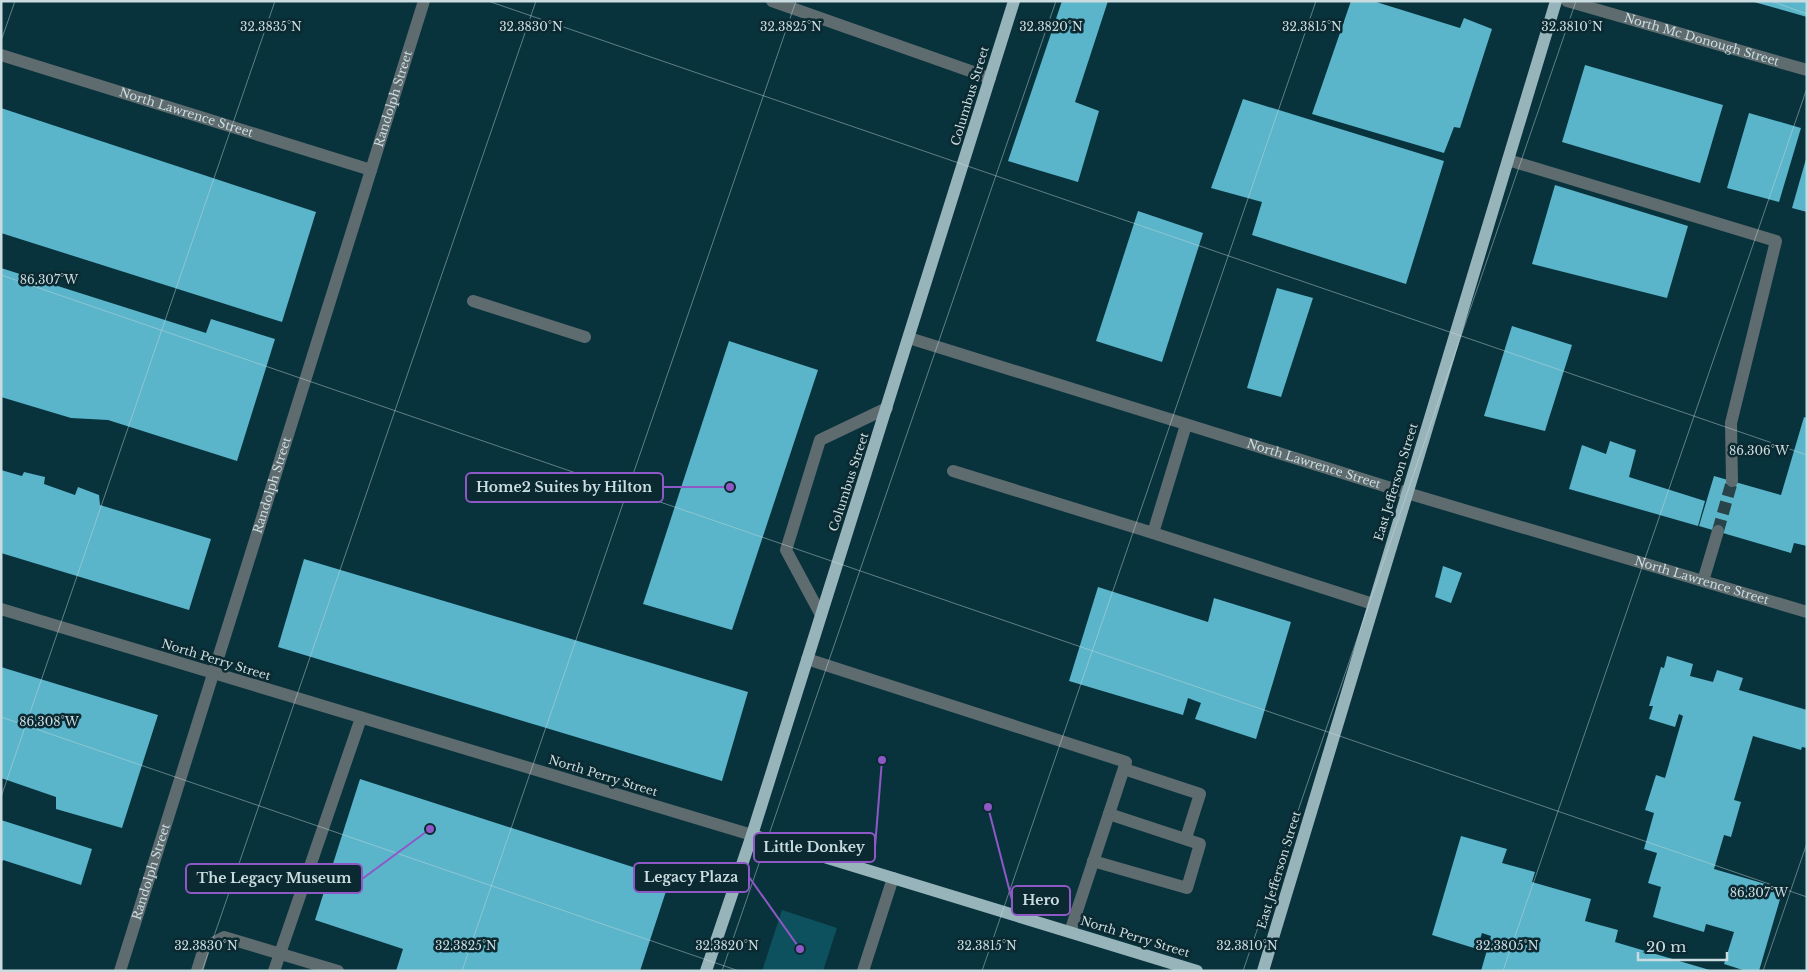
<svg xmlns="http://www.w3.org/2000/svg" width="1808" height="972" font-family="'Libre Baskerville',serif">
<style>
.built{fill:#08333c}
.green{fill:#0d515f}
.building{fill:#5ab4ca}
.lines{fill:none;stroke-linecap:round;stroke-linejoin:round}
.minor-tunnel{stroke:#28444a;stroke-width:12;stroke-dasharray:12 6;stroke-linecap:butt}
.minor{stroke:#5f6c6f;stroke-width:12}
.major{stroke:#98b4bb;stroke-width:12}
.ticks{fill:none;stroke:#cbdce0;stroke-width:1;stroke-opacity:0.45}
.labels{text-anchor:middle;stroke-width:5;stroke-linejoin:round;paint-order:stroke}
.street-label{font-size:12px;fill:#cbdce0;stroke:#0b2930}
.ticks-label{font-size:12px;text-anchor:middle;fill:#cbdce0;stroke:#0b2930;stroke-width:5;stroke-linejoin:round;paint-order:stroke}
.leader{fill:none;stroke:#8f58c7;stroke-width:2}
.callout-dot{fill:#8f58c7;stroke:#0b2930;stroke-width:2}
.callout{fill:#0b2930;stroke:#8f58c7;stroke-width:2}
.callout-label{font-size:14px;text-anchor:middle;font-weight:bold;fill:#cbdce0}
</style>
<rect width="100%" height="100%" fill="#0b2930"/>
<rect class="built" x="1" y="1" width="1806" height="970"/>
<path class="green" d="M 782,910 L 837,928 L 823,971 L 762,971 Z"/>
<g class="building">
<path d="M 1062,1 L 1108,1 L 1075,102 L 1099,111 L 1078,182 L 1008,161 Z"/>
<path d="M 1351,1 L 1373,1 L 1460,28 L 1464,18 L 1492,29 L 1460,128 L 1454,127 L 1444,153 L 1312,114 Z"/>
<path d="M 1754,1 L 1807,1 L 1807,17 L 1754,2 Z"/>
<path d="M 1585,65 L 1723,105 L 1700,183 L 1562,142 Z"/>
<path d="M 1243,99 L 1444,161 L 1406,284 L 1252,235 L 1262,202 L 1211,188 Z"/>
<path d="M 1,108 L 316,212 L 282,322 L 1,233 Z"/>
<path d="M 1749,113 L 1801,128 L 1779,202 L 1727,188 Z"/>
<path d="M 1806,159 L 1807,159 L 1807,212 L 1792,208 Z"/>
<path d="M 1555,185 L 1688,226 L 1667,298 L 1532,264 Z"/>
<path d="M 1138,211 L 1203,233 L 1162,362 L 1096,341 Z"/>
<path d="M 1,268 L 206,333 L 211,319 L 275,339 L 237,461 L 108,420 L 71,418 L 1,397 Z"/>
<path d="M 1277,288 L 1313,298 L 1281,397 L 1247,388 Z"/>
<path d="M 1512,326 L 1572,345 L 1545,431 L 1484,416 Z"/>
<path d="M 729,341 L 818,370 L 732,630 L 643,604 Z"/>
<path d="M 1804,417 L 1807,418 L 1807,546 L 1794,543 L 1791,553 L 1699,526 L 1714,476 L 1781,495 Z"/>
<path d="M 1610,441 L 1636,450 L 1629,477 L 1705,501 L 1698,526 L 1569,489 L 1582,445 L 1606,454 Z"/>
<path d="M 1,470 L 22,476 L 24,472 L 45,477 L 44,484 L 75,495 L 78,487 L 99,495 L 100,505 L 211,539 L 189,610 L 1,553 Z"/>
<path d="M 304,559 L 748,692 L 722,781 L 278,647 Z"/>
<path d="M 1443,566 L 1462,573 L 1451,603 L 1435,597 Z"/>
<path d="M 1098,587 L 1208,622 L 1214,598 L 1291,622 L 1256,739 L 1195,719 L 1201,703 L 1188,698 L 1183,715 L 1069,681 Z"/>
<path d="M 1667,656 L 1693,664 L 1690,676 L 1713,682 L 1717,670 L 1743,678 L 1739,690 L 1807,710 L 1807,748 L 1802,747 L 1801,750 L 1753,736 L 1734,800 L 1741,802 L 1731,837 L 1724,835 L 1714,869 L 1783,889 L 1759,971 L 1746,971 L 1724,964 L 1734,932 L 1706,924 L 1704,932 L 1653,917 L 1661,887 L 1648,883 L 1657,853 L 1644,849 L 1654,813 L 1645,810 L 1656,775 L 1665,778 L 1683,716 L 1679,714 L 1675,727 L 1649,719 L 1653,706 L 1649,706 L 1661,667 L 1664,668 Z"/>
<path d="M 1,667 L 158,715 L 122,828 L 56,809 L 56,797 L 1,778 Z"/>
<path d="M 360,779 L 670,879 L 640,971 L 396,971 L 403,949 L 315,920 Z"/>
<path d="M 1,820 L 92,849 L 81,885 L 3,860 L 1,864 Z"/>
<path d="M 1461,836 L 1507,849 L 1502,863 L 1535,872 L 1532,882 L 1591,899 L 1585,921 L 1618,930 L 1615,942 L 1713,971 L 1481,971 L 1491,936 L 1482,933 L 1477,949 L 1432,935 Z"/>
</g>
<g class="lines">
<path class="minor-tunnel" d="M 1718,531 L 1732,481"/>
<g class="minor">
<path d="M 772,1 L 990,78"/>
<path id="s1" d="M 1567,1 L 1807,70"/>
<path id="s2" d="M 1,55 L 371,170"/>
<path d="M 1508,160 L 1776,241 L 1731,423 L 1732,481"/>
<path d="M 473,301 L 585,337"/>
<path id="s3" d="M 909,338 L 1407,493 L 1807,612"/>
<path d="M 1186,425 L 1153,533 L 1373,604"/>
<path d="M 953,471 L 1153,533"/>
<path d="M 1703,581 L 1718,531"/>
<path d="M 1,609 L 752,835"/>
<path d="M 821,615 L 786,550 L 820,440 L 887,408"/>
<path d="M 807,659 L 1126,762 L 1070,932"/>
<path d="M 1124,769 L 1200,794 L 1186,838"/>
<path d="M 1093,861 L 1187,888 L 1200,844 L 1109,814"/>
<path id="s4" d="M 120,971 L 424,1"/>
<path d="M 197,971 L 204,948 L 224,937 L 338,971"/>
<path d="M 274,971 L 361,718"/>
<path d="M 863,971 L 893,878"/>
</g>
<g class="major">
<path d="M 752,835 L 1197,971"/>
<path d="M 706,971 L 752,835 L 1014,1"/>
<path d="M 1263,971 L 1556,1"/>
</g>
</g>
<path class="ticks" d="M 488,1 L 1807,455M 1771,1 L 1807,14M 1,41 L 15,1M 1,275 L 1807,897M 1,717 L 739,971M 1,797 L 275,1M 202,971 L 536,1M 462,971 L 796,1M 722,971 L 1056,1M 982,971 L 1316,1M 1243,971 L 1576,1M 1503,971 L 1807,88M 1763,971 L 1807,843"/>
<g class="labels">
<g class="street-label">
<text dy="4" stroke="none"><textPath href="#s1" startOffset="140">North Mc Donough Street</textPath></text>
<text transform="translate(970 96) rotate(-73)" y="4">Columbus Street</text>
<text dy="4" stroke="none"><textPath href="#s4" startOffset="914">Randolph Street</textPath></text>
<text dy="4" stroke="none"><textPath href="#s2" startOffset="194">North Lawrence Street</textPath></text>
<text dy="4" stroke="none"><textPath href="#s3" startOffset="424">North Lawrence Street</textPath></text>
<text transform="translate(849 482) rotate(-72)" y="4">Columbus Street</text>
<text transform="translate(1396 482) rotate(-73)" y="4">East Jefferson Street</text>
<text dy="4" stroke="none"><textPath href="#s4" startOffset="509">Randolph Street</textPath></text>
<text dy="4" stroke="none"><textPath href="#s3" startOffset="829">North Lawrence Street</textPath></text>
<text transform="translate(216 660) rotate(17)" y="4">North Perry Street</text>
<text transform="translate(603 776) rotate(17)" y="4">North Perry Street</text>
<text transform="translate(1279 870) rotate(-73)" y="4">East Jefferson Street</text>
<text dy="4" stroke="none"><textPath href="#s4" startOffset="104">Randolph Street</textPath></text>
<text transform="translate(1135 937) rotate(17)" y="4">North Perry Street</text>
</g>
</g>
<g class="ticks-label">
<text x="271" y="31">32.3835°N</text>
<text x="531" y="31">32.3830°N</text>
<text x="791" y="31">32.3825°N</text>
<text x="1051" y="31">32.3820°N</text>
<text x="1312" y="31">32.3815°N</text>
<text x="1572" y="31">32.3810°N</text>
<text x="49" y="284">86.307°W</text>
<text x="1759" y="455">86.306°W</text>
<text x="49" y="726">86.308°W</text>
<text x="1759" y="897">86.307°W</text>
<text x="206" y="950">32.3830°N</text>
<text x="466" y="950">32.3825°N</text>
<text x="727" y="950">32.3820°N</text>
<text x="987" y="950">32.3815°N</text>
<text x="1247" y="950">32.3810°N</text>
<text x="1507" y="950">32.3805°N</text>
</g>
<path class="leader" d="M730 487L663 487M882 760L875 847M800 949L749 877M430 829L362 879M988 807L1012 900"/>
<g class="callout-dot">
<circle cx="730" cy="487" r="5"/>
<circle cx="882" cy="760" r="5"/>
<circle cx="800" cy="949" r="5"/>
<circle cx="430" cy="829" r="5"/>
<circle cx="988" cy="807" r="5"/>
</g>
<g class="callout">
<rect x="466" y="473" width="197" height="29" rx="5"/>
<rect x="754" y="833" width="121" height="29" rx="5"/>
<rect x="634" y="863" width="115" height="29" rx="5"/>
<rect x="186" y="864" width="176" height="29" rx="5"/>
<rect x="1012" y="886" width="58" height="29" rx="5"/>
</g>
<g class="callout-label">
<text x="564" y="492">Home2 Suites by Hilton</text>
<text x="814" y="852">Little Donkey</text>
<text x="691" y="882">Legacy Plaza</text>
<text x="274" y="883">The Legacy Museum</text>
<text x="1041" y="905">Hero</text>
</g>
<rect width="1808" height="972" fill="none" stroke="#cbdce0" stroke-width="5"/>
<path d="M1638 952v8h89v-8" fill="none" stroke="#cbdce0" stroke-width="2.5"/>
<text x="1646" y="952" font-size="15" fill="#cbdce0" stroke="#0b2930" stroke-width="4" paint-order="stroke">20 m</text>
</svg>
